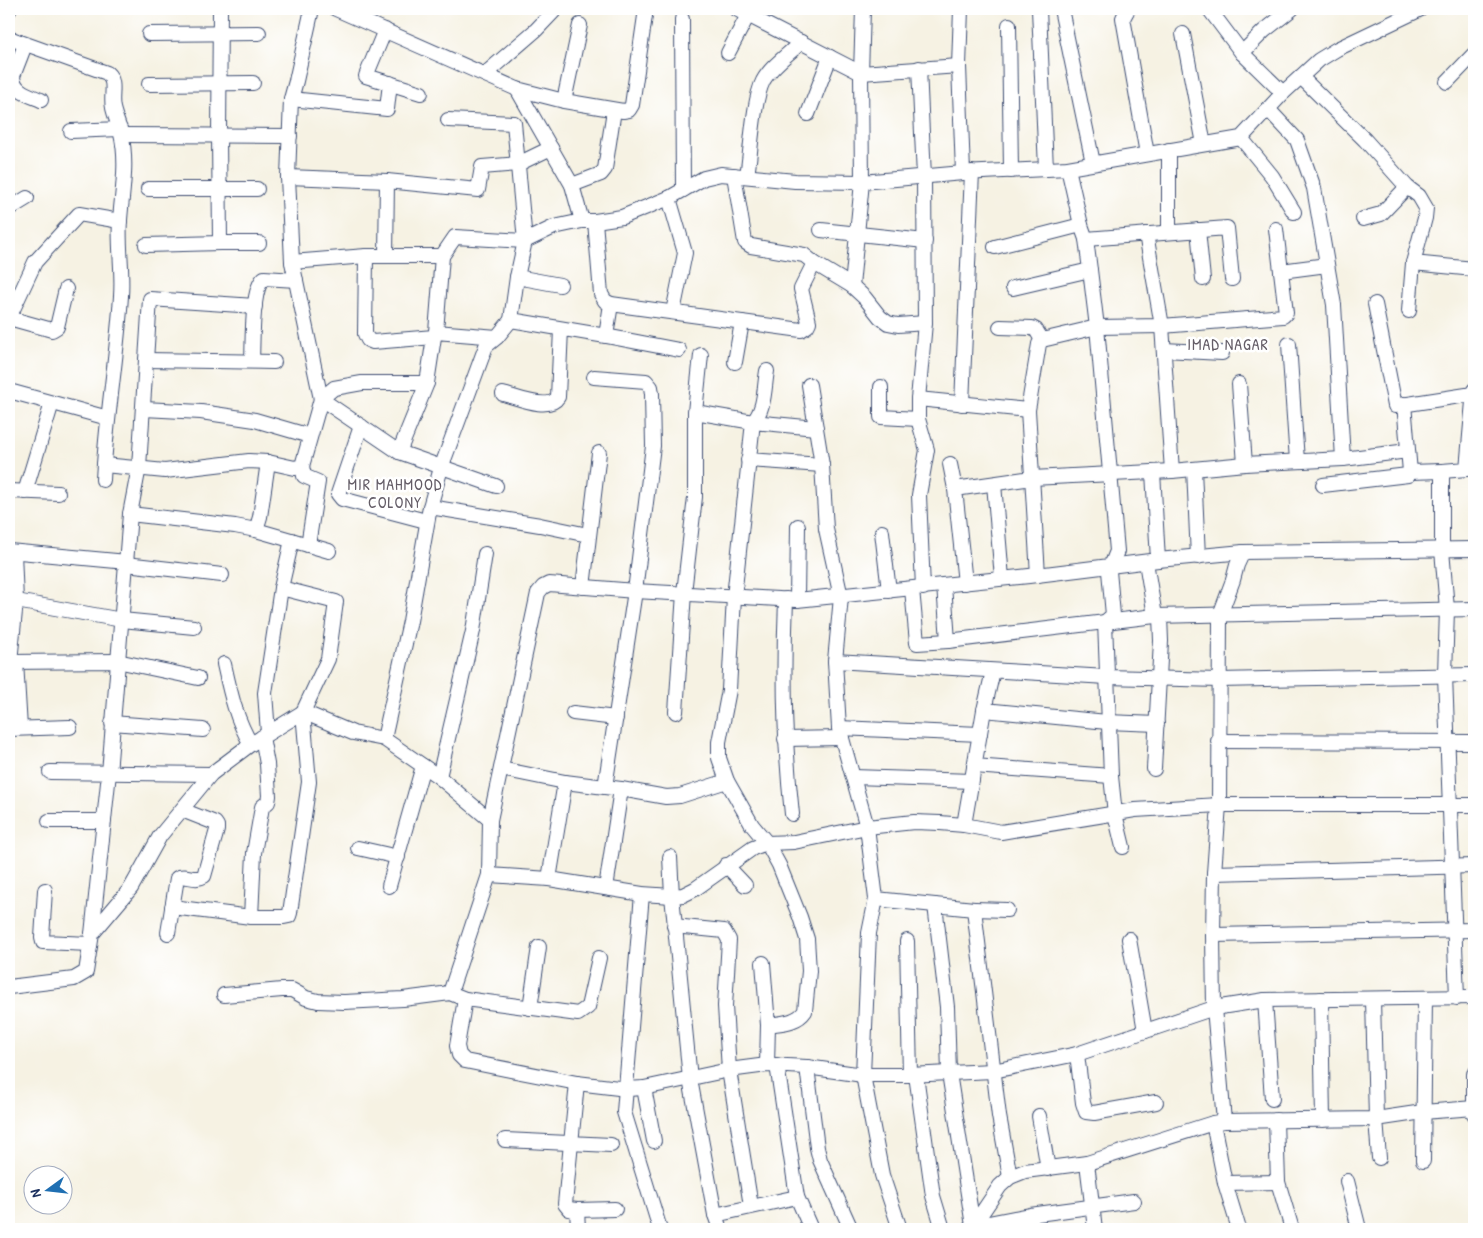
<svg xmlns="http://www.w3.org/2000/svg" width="1483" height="1238" font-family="'Patrick Hand',sans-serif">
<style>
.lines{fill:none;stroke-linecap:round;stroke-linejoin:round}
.minor-casing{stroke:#3c4c72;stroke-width:16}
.minor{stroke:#fff;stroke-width:14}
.labels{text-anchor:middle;stroke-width:5;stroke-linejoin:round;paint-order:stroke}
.neighbourhood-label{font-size:16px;letter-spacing:1px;fill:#645d67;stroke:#fff}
</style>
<rect width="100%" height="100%" fill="#fff"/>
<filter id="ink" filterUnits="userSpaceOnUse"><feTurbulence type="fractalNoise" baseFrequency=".02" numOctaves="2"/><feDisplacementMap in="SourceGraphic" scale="10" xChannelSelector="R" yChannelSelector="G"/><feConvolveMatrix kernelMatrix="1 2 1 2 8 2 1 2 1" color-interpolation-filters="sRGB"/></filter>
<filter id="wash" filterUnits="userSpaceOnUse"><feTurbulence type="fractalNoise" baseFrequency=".0096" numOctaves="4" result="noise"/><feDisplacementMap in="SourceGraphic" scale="20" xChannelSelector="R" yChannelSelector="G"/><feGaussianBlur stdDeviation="1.12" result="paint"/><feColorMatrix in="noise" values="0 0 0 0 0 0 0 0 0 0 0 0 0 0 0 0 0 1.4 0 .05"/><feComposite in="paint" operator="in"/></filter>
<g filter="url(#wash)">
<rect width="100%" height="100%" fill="#f6f2e3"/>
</g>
<g filter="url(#ink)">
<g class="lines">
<g class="minor-casing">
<g id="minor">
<path d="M 312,9 L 296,81 L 291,99 L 288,177 L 292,262 L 321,399 L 399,452 L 496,486"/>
<path d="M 336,9 L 517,89 L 564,101 L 623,111 L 629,110 L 632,105 L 646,9"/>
<path d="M 736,9 L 861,73 L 959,66"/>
<path d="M 961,9 L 959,66 L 963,173"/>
<path d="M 1039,9 L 1046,169"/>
<path d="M 1061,9 L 1093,163"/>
<path d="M 1128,9 L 1123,18 L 1147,154"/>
<path d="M 1209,9 L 1242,53 L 1283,93"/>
<path d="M 9,10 L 10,9"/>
<path d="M 682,19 L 683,190"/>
<path d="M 1009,25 L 1011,171"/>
<path d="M 385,30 L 366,76 L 421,93"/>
<path d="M 149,34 L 259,33"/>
<path d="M 1183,34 L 1204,144"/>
<path d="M 9,38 L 107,73 C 117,82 110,96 113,108 C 115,117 119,125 121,134 C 128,162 122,192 120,220 C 118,245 123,271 121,296 C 117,358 106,419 103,480"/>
<path d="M 25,45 L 13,76 C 13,91 29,95 41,100"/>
<path d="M 728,53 L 748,15"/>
<path d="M 1242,53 L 1264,31 L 1292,9"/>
<path d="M 919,68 L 924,177 L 925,323 L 918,399 L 918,419 L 927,450 L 919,495 L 923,588"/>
<path d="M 485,74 L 536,30 L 556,9"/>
<path d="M 1301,77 L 1365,140 L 1407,187 L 1419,196 L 1426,208 L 1425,218 L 1413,263 L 1409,311"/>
<path d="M 1447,82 L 1474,54"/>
<path d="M 149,84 L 253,83"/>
<path d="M 517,89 L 572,185 L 582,221 L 595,221 L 622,217 L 669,198 L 704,178 L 721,174 L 795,181 L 862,182 L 963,173 L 1068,168 L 1241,138 L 1283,93 L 1319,60 L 1337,49 L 1421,9"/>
<path d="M 291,99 L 387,109 L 390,83"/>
<path d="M 564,101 L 580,25"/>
<path d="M 1268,109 L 1297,140 L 1314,188 L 1334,305 L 1343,459"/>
<path d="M 808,114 L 830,57"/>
<path d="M 448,120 L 514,123 L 525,241 L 517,277 L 511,320 L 606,336 L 611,304"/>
<path d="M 71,131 L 120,129"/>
<path d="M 122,135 L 290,136"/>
<path d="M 1241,138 L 1272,176 L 1294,212"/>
<path d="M 1068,168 L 1081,225 L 1086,239 L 1090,270 L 1097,327 L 1117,551 L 1109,571 L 1113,615 L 1105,622 L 1111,776 L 1115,814 L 1123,847"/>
<path d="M 734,175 L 745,242 L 751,246 L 804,255 L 814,263 L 852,286 L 865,298 L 880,317 L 888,323 L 898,325 L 925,323"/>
<path d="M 747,176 C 751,152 753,101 763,81 C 771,66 789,54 801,42"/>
<path d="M 288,177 L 387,181 L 478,190 L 482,167 L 518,164 L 551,148"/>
<path d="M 572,185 L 601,174 L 605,169 L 614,110"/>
<path d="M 148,189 L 257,189"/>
<path d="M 669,198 L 685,253 L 673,312"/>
<path d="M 9,209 L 27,198"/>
<path d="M 1363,219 L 1381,214 L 1407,187"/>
<path d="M 595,221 L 601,294 L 605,301 L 611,304 L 801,330 L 807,326 L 809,322 L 801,289 L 814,263"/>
<path d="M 821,230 L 925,241"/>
<path d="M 1198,230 L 1203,279"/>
<path d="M 1169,232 L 1169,150"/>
<path d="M 1146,234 L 1162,326 L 1172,471"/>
<path d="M 1086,239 L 1227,228 L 1232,279"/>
<path d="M 220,243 L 259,243"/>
<path d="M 146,245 L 220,243 L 219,135 L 220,9"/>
<path d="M 995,247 L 1081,225"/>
<path d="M 366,256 L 365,334 L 368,340 L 373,342 L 434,337"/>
<path d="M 386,256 L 387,181"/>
<path d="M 292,262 L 366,256 L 442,256"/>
<path d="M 1413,263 L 1474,269"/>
<path d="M 1281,271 L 1327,265"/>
<path d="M 517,277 L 560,285"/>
<path d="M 852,286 L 862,182 L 861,73 L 863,9"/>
<path d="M 1013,288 L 1090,270"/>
<path d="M 1375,304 L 1395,406 L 1473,394"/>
<path d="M 9,318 L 35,262 L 79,214 L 120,221"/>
<path d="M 9,318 L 52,330 L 57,327 L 66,289"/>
<path d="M 1000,327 L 1032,328 L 1036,330 L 1042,340"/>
<path d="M 436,332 L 442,256 L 455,237 L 525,241 L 554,227 L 582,221"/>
<path d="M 606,336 L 679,350"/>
<path d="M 1289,344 L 1297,461"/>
<path d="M 1164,350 L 1222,353"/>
<path d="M 146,360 L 274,362"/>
<path d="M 252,361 C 253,343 251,289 264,278 L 296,280"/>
<path d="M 735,362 L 742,322"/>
<path d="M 594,377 L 646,381 L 651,387 L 652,394 L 653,446 L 635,591 L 605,787"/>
<path d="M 1239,384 L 1245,464"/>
<path d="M 809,385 L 822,465 L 826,529 L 841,597 L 835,661 L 839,728 L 867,827 L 876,899 L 869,933 L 863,1075 L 882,1175 L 900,1229"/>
<path d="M 881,387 L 881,417 L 918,419"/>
<path d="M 9,391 L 108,418"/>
<path d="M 503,394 C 516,397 549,412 558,397 L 561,329"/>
<path d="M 918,399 L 1028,410"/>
<path d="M 962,404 L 972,172"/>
<path d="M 1404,404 L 1410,472 L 1442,471"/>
<path d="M 144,409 L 201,412 L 255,420 L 310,436"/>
<path d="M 695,412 L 753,422 C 765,409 764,389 767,371"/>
<path d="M 361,426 L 338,494 L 342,499 L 426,521"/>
<path d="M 399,452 L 427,383"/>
<path d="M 748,460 L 822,465"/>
<path d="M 950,464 L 955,489"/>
<path d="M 104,465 L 165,471 L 249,461 L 268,462 L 295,468 L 302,466 L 321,399 L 334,388 L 362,383 L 427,383 L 434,337 L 436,332 L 497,337"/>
<path d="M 302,466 L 304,476 L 318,482 L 308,545"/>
<path d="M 1194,469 L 1198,557"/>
<path d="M 1153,472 L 1158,560"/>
<path d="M 994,484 L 1002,578"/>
<path d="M 1323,485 L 1408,475 L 1410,472"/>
<path d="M 9,491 L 58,493"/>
<path d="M 25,492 L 52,403"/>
<path d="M 430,507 L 540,525 L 588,535"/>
<path d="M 130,514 L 235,526 L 256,530 L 329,551"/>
<path d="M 256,530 L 260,517 L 268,462"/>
<path d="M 882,532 L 889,591"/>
<path d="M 9,551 L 127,562"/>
<path d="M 1146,562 L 1155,616"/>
<path d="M 126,564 L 222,575"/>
<path d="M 1038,575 L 1028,410 L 1039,344 L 1042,340 L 1097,327 L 1162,326 L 1283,316 L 1286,313 L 1276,229"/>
<path d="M 965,583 L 955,489 L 1032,478 L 1172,471 L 1245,464 L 1343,459 L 1408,451"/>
<path d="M 944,585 L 948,641"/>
<path d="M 583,587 L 599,453"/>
<path d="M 912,589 L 917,643 L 948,641 L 1155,616 L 1474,609"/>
<path d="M 786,599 C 783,671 784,742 792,814"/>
<path d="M 797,600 L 798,526"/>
<path d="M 16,601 L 122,620 L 194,627"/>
<path d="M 835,661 L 1107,677 L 1219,680 L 1474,675"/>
<path d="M 9,662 L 117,661 L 198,678"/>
<path d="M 10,662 L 16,601 L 14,552"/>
<path d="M 16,662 L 20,728"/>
<path d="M 224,664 C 230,691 236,720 251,744"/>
<path d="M 984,710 L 1107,722 L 1157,724"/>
<path d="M 676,712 L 684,593 L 695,497 L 695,412 L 701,355"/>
<path d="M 573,713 L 616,718"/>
<path d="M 112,723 L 203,730"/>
<path d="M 839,728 L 980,734"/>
<path d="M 9,729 L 70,727"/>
<path d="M 268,733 L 265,693 L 281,588"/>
<path d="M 384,739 L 410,621 L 430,507 L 441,468 L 486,346 L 497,337 L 511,320"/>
<path d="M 785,739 L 842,738"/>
<path d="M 1218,741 L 1474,742"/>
<path d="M 974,766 L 1111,776"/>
<path d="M 501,769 L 565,782 L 621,789 L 666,797 L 680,796 L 727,781"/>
<path d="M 1154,769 L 1161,641 L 1160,616"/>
<path d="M 50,772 L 211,774"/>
<path d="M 439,777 L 473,631 L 485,554"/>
<path d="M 854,777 L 972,781"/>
<path d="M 49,821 L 104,821"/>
<path d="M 964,825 L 984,710 L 993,671"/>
<path d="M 358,848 L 398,857"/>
<path d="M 670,857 L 672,896 L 690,1079 L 715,1215 L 720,1229"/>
<path d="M 726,865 L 745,885"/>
<path d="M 1214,873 L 1474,866"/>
<path d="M 489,875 L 549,879 L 642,894 L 672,896 L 683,895 L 695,889 L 753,848 L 767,843 L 794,842 L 867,827 L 914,822 L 940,823 L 964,825 L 1001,832 L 1135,810 L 1219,805 L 1474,805"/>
<path d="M 549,879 L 565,782"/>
<path d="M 389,886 L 423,766"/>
<path d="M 606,888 L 621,789"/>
<path d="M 45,890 L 42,938 L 43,942 L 90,944"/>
<path d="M 642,894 L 624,1112 L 660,1229"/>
<path d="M 876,899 L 974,909 L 999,1116 L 1010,1177"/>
<path d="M 935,905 L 947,1007 L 949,1073 L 973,1226 L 1030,1215 L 1134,1201"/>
<path d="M 172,907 L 251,917 L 284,917 L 289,916 L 290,913 L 309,782 L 303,712 L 328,659 L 336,602 L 281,588 L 292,540"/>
<path d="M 974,909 L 1007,910"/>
<path d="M 251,917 L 254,853 L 262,807 L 268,802 L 269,796 L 267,764 L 262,737"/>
<path d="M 674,926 L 724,931 L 729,940 L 725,1006 L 729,1070 L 751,1206"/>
<path d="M 168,933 L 177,878 C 186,873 194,882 204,876 L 217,830 L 217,826 L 215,823 L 182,810"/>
<path d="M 92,934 L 131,888 L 160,836 L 211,774 L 251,744 L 303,712 L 353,733 L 384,739 L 439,777 L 490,820"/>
<path d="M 1213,935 L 1474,930"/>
<path d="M 1129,939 L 1145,1031"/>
<path d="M 907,941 L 910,1075"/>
<path d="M 763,963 L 768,1025 L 767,1065"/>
<path d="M 9,987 L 74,979 L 86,972 L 92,934 L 109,773 L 130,514 L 139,467 L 150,299 L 255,306"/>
<path d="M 450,993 L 489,875 L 490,820 L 538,593 L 543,587 L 549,584 L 635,591 L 797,600 L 1029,576 L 1158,560 L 1243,552 L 1474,549"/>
<path d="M 224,995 L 282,990 L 292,990 L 306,998 L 318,1001 L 344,1002 L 403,999 L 450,993 L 465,999 L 578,1014 L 588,1007 L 599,958"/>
<path d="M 1457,998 L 1445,675 L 1447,609 L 1442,550 L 1442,471 L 1467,469 L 1474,390"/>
<path d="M 465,999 L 457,1046 L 459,1055 L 465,1061 L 577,1083 L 627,1089 L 644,1088 L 729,1070 L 767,1065 L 807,1067 L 863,1075 L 910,1075 L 949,1073 L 993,1071 L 1077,1054 L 1214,1008 L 1265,1000 L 1474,997"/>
<path d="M 1321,999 L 1323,1120"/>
<path d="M 1373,999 L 1376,1119 L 1379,1158"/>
<path d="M 1265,1000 L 1272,1099"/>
<path d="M 530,1008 L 539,947"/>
<path d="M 768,1025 C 781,1023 797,1023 805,1011 L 809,971 L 807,939 L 800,917 L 779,865 L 767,843 L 752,825 L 727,781 L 719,758 L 719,742 L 729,690 L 734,597 L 753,422 L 816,428"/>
<path d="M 1077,1054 L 1083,1103 L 1086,1112 L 1094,1113 L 1156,1102"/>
<path d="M 777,1065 L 797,1197 L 811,1229"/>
<path d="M 807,1067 L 817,1148 L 820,1160 L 851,1229"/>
<path d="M 1474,1074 L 1474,1114"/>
<path d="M 916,1075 L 933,1196 L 943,1229"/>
<path d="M 577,1083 L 565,1204 L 569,1209 L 577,1210 L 578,1229"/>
<path d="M 644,1088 L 654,1141"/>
<path d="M 1039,1116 L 1048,1169"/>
<path d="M 1276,1120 L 1278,1182 L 1292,1229"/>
<path d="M 1224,1121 L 1214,1008 L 1213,935 L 1214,873 L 1219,805 L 1220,615 L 1233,580 L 1237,565 L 1243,552"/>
<path d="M 1213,1123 L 1225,1183 L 1278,1182"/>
<path d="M 505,1140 L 611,1145"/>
<path d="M 1423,1161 L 1425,998"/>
<path d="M 1087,1163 L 1095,1229"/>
<path d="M 1347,1181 L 1359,1229"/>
<path d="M 1225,1183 L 1239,1229"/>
<path d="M 577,1210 L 615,1209"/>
<path d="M 715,1215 L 797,1197"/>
<path d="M 969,1229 L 973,1226 L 1000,1186 L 1010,1177 L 1025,1171 L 1087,1163 L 1213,1123 L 1224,1121 L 1376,1119 L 1423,1112 L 1474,1108"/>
</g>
</g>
<use href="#minor" class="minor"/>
</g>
</g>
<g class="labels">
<g class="neighbourhood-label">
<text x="1228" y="350">IMAD NAGAR</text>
<text x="395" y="490">MIR MAHMOOD<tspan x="395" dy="18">COLONY</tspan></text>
</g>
</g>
<rect width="1483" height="1238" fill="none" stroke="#fff" stroke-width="30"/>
<g transform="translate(48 1190) rotate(255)"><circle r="24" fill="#ffffff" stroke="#a4acbf"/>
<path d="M0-4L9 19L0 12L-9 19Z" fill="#1f6fb2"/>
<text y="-8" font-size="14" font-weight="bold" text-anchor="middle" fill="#1b2f5e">N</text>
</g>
</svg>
